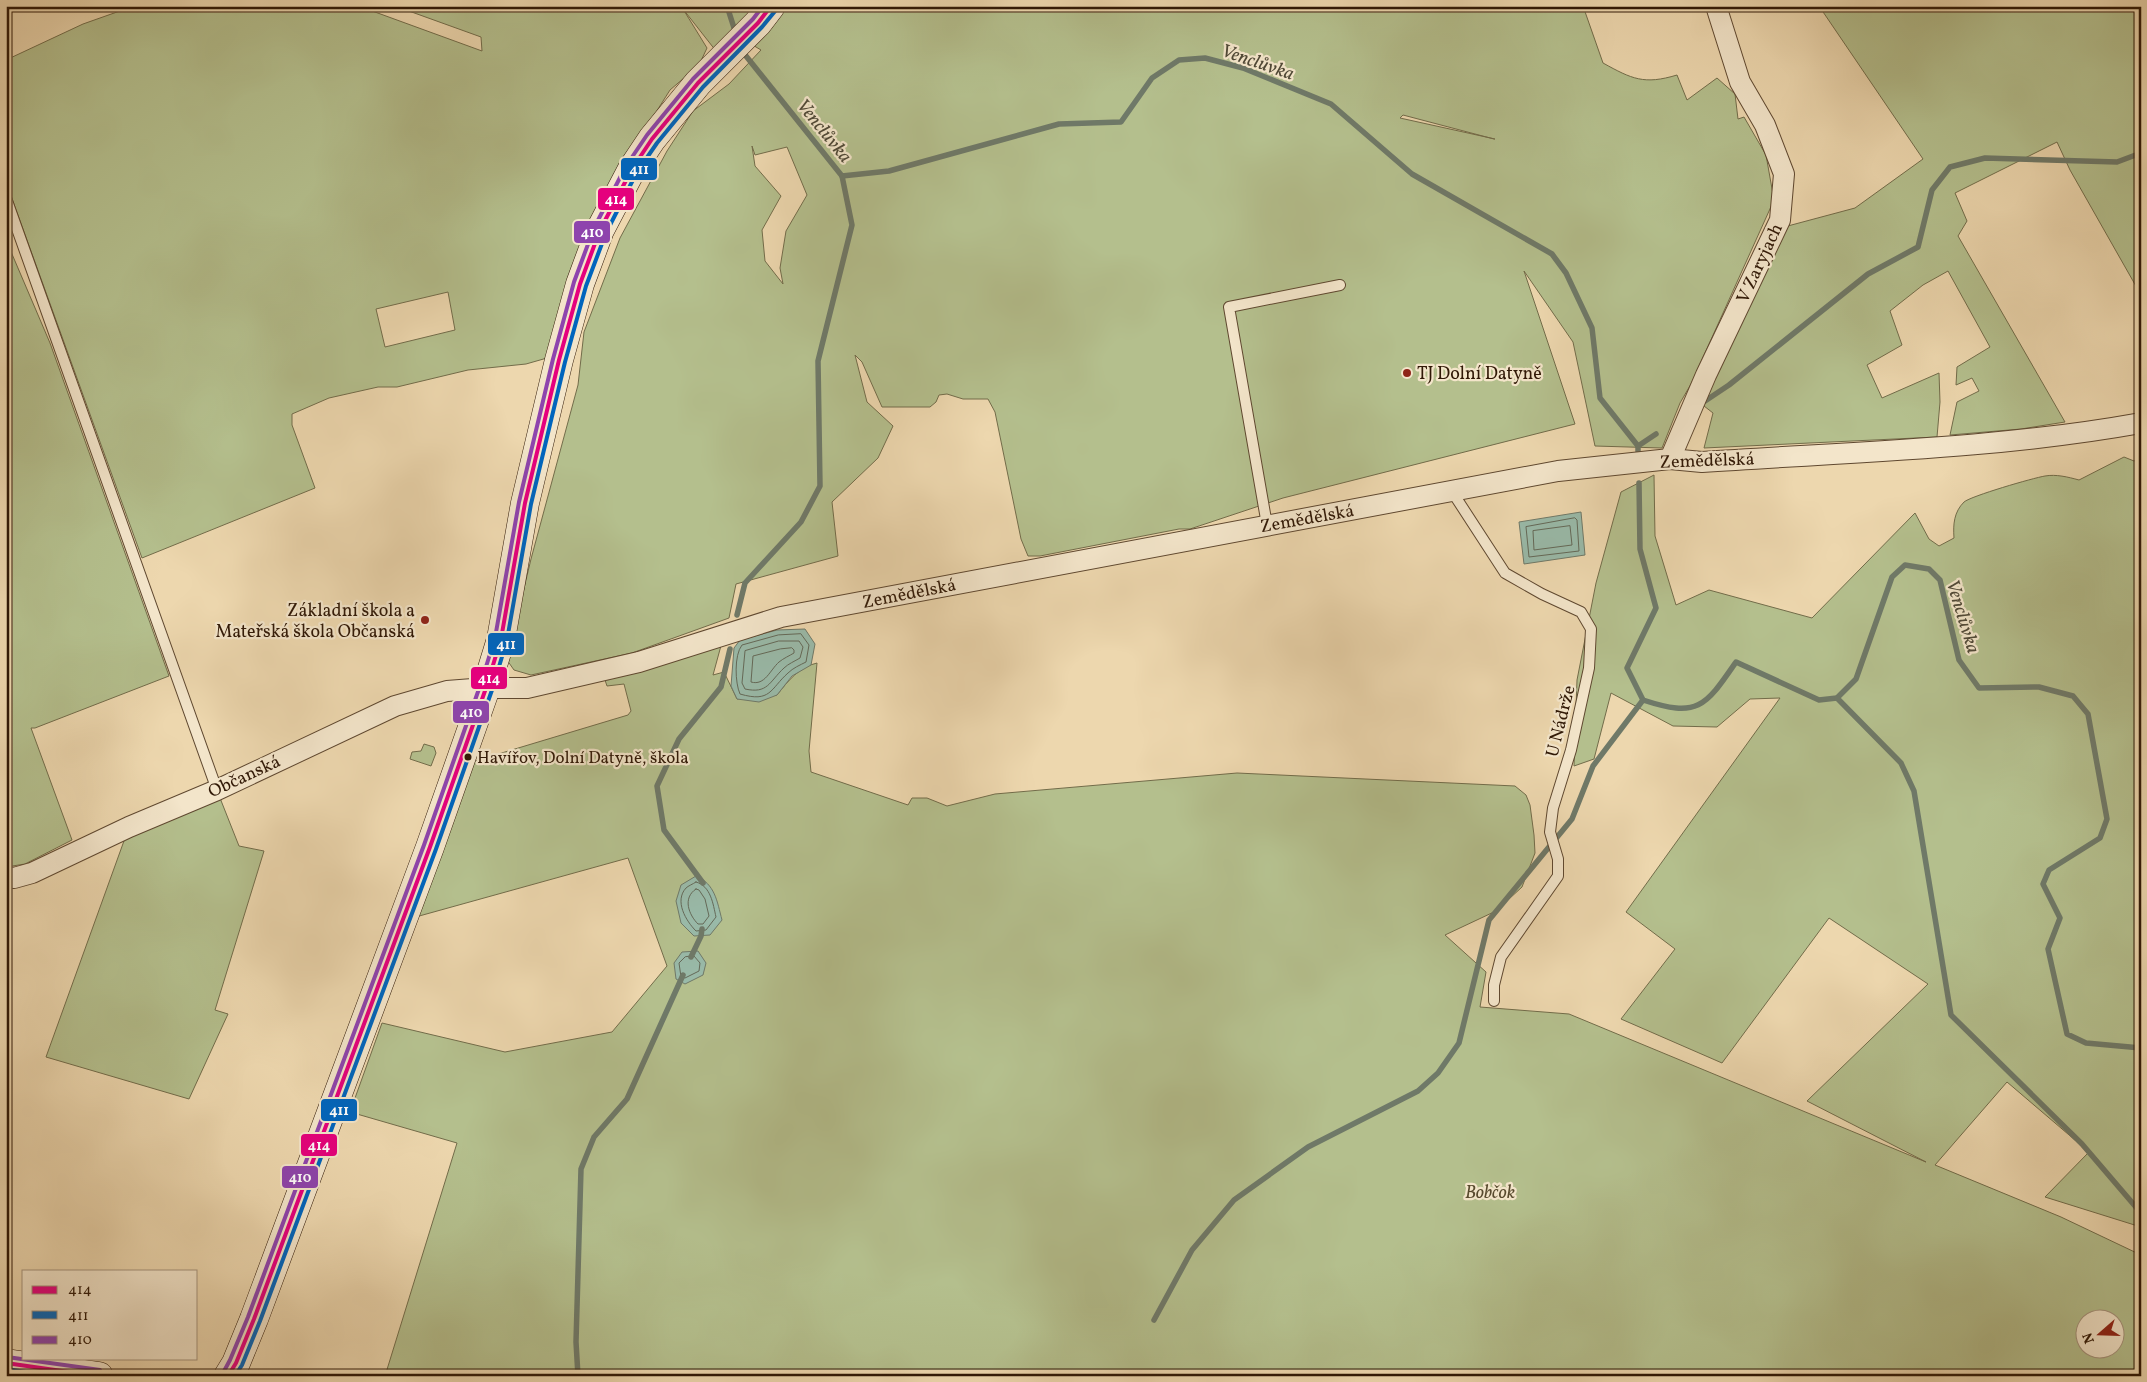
<svg xmlns="http://www.w3.org/2000/svg" width="2147" height="1382" font-family="Vollkorn,serif">
<style>
.green{fill:#b4bf8d;stroke:#726c4a;fill-rule:evenodd}
.water{fill:#99baa9;stroke:#6f7968}
.lines{fill:none;stroke-linecap:round;stroke-linejoin:round}
.shore{stroke:#646958;stroke-width:1}
.stream{stroke:#6f7968;stroke-width:5.5}
.lane-casing{stroke:#5f4830;stroke-width:12}
.street-casing{stroke:#5f4830;stroke-width:22}
.secondary-casing{stroke:#301806;stroke-width:29}
.lane{stroke:#f3e5ca;stroke-width:10}
.street{stroke:#f3e5ca;stroke-width:20}
.secondary{stroke:#f3e5ca;stroke-width:28}
.bus-1-casing{stroke:#f3e5ca;stroke-width:8}
.bus-2-casing{stroke:#f3e5ca;stroke-width:8}
.bus-3-casing{stroke:#f3e5ca;stroke-width:8}
.bus-1{stroke:#e5007d;stroke-width:4}
.bus-2{stroke:#0065bd;stroke-width:4}
.bus-3{stroke:#8e44ad;stroke-width:4}
.poi-dot{fill:#8f2418;stroke:#f3e5ca;stroke-width:2}
.bus-dot{fill:#301806;stroke:#f3e5ca;stroke-width:2}
.labels{text-anchor:middle;stroke-width:4.5;stroke-linejoin:round;paint-order:stroke}
.bus-label{font-size:17px;fill:#301806;stroke:#f3e5ca;text-anchor:start}
.street-label{font-size:18px;fill:#301806;stroke:#f3e5ca}
.poi-label{font-size:18px;fill:#301806;stroke:#f3e5ca;text-anchor:start}
.park-label{font-size:18px;font-style:italic;fill:#584a2e;stroke:#f3e5ca}
.water-label{font-size:19px;font-style:italic;fill:#504937;stroke:#f3e5ca}
.line-badge{stroke:#f3e5ca;stroke-width:2}
.badge-label{font-size:14px;text-anchor:middle;font-weight:bold;fill:#fff}
</style>
<rect width="100%" height="100%" fill="#edd7ae"/>
<filter id="stains"><feTurbulence type="fractalNoise" baseFrequency=".004" numOctaves="4"/><feColorMatrix values="0 0 0 0 .2 0 0 0 0 .09 0 0 0 0 .02 0 0 0 .5 -.17"/></filter>
<radialGradient id="worn" r=".72"><stop offset=".6" stop-color="#630" stop-opacity="0"/><stop offset="1" stop-color="#630" stop-opacity=".3"/></radialGradient>
<g class="green">
<path d="M 134,6 L 347,6 L 364,8 L 482,51 L 481,37 L 395,6 L 756,6 L 716,51 L 683,9 L 707,48 L 699,65 L 670,90 L 627,158 L 547,358 L 526,364 L 468,370 L 397,387 L 378,387 L 329,398 L 292,414 L 292,425 L 315,488 L 142,558 L 6,182 L 6,60 L 83,24 ZM 448,292 L 455,330 L 385,347 L 376,309 Z"/>
<path d="M 782,6 L 1583,6 L 1603,63 C 1632,79 1644,85 1677,75 L 1687,100 L 1717,78 L 1735,94 L 1738,119 L 1744,117 L 1766,155 L 1774,200 L 1691,384 L 1680,403 L 1662,448 L 1595,446 L 1573,342 L 1524,271 L 1575,424 L 1283,498 L 1190,529 L 1179,529 L 1040,556 L 1028,556 L 1021,539 L 995,412 L 988,399 L 963,399 L 947,394 L 939,395 L 936,402 L 930,407 L 882,407 L 862,362 L 855,355 L 867,402 L 893,426 L 878,458 L 832,502 L 838,556 L 736,584 L 729,618 L 632,653 L 531,675 L 514,670 L 507,660 L 531,559 L 578,385 L 584,332 L 620,238 L 667,151 L 693,111 L 729,84 L 761,50 L 751,44 ZM 1403,115 L 1494,139 L 1495,139 L 1400,118 ZM 752,146 L 755,155 L 787,147 L 807,195 L 786,231 L 780,268 L 783,284 L 765,261 L 762,230 L 781,196 L 755,166 Z"/>
<path d="M 1819,6 L 2141,6 L 2141,295 L 2070,170 L 2057,142 L 1955,193 L 1967,221 L 1958,236 L 2065,422 L 2021,429 L 1950,435 L 1957,402 L 1979,391 L 1972,378 L 1956,385 L 1957,367 L 1990,347 L 1948,271 L 1923,285 L 1890,311 L 1902,345 L 1867,365 L 1882,398 L 1939,373 L 1940,402 L 1937,437 L 1704,448 L 1713,413 L 1704,406 L 1708,379 L 1784,227 L 1855,208 L 1923,159 Z"/>
<path d="M 6,240 L 50,343 L 169,676 L 35,728 L 31,728 L 72,840 L 25,864 L 6,867 Z"/>
<path d="M 2124,457 L 2134,461 L 2141,458 L 2141,1227 L 2045,1197 L 2089,1152 L 2007,1082 L 1935,1165 L 2061,1217 L 2141,1255 L 2141,1376 L 385,1376 L 457,1143 L 350,1112 L 382,1023 L 505,1052 L 612,1032 L 667,966 L 628,858 L 412,918 L 475,761 L 628,715 L 631,711 L 624,684 L 607,686 L 605,680 L 722,642 L 713,675 L 724,672 L 737,699 L 777,695 C 788,681 799,667 817,663 L 809,751 L 811,772 L 908,805 L 912,798 L 927,798 L 947,806 L 995,794 L 1237,773 L 1515,786 L 1526,795 L 1530,805 L 1534,835 L 1535,853 L 1522,887 L 1496,911 L 1445,935 L 1486,972 L 1480,1007 L 1569,1014 L 1926,1162 L 1807,1101 L 1928,984 L 1829,918 L 1722,1063 L 1621,1019 L 1675,949 L 1626,912 L 1780,698 L 1750,699 L 1717,727 L 1673,726 L 1611,693 L 1594,759 L 1574,766 L 1577,680 L 1596,583 L 1621,492 L 1654,475 L 1655,536 L 1676,605 L 1709,590 L 1812,618 L 1915,513 L 1929,539 L 1939,546 L 1954,538 C 1953,524 1954,512 1964,502 C 1971,496 2033,478 2045,476 C 2056,474 2068,477 2079,480 ZM 2084,1320 L 2114,1320 L 2114,1350 L 2084,1350 Z"/>
<path d="M 424,744 L 434,747 L 436,753 L 431,766 L 410,759 L 412,752 L 421,751 Z"/>
<path d="M 220,798 L 239,846 L 264,851 L 215,1010 L 228,1014 L 189,1099 L 46,1057 L 129,827 Z"/>
</g>
<g class="water">
<path d="M 1581,512 L 1585,555 L 1524,564 L 1519,522 Z"/>
<path d="M 805,629 L 815,644 L 811,665 L 792,676 L 777,695 L 759,702 L 737,699 L 731,686 L 734,648 L 740,640 L 777,630 Z"/>
<path d="M 696,876 C 715,884 717,901 722,920 L 710,935 L 694,936 L 681,923 L 676,901 L 681,885 Z"/>
<path d="M 698,951 L 706,963 L 703,975 L 685,984 L 676,979 L 674,963 L 682,952 Z"/>
</g>
<g class="lines">
<g class="shore">
<path d="M 1575,518 L 1577,520 L 1579,551 L 1529,557 L 1526,527 Z"/>
<path d="M 1570,526 L 1572,545 L 1534,550 L 1533,531 Z"/>
<path d="M 801,634 L 809,645 L 806,662 C 800,665 793,668 788,673 C 770,689 771,703 740,694 C 735,683 734,655 742,645 L 778,635 Z"/>
<path d="M 779,641 L 799,641 L 803,647 L 800,658 C 795,661 788,664 784,668 C 769,682 768,694 745,689 L 742,683 L 745,651 Z"/>
<path d="M 792,648 L 794,650 L 794,653 C 789,656 784,658 779,662 C 770,670 765,686 751,682 L 753,656 L 780,649 Z"/>
<path d="M 696,882 C 711,886 713,904 716,917 L 706,930 L 696,931 C 686,921 674,901 686,888 C 688,886 693,884 696,882 Z"/>
<path d="M 696,889 L 699,890 L 705,899 L 709,916 L 703,924 L 698,924 C 689,915 682,898 696,889 Z"/>
<path d="M 694,956 L 700,963 L 699,971 L 685,978 L 681,977 L 679,963 L 685,957 Z"/>
</g>
<g class="stream">
<path d="M 727,6 L 735,31"/>
<path d="M 746,56 L 842,176 L 889,171 L 1059,124 L 1121,122 L 1152,78 L 1179,60 L 1205,58 L 1243,68 L 1331,104 L 1412,174 L 1552,254 L 1566,273 L 1592,328 L 1600,398 L 1638,446 L 1638,451"/>
<path d="M 1705,401 L 1729,385 L 1868,274 L 1918,247 L 1932,190 L 1950,167 L 1985,158 L 2117,162 L 2141,153"/>
<path d="M 1638,446 L 1656,434"/>
<path d="M 1639,483 L 1640,549 L 1656,608 L 1627,668 L 1643,700 C 1698,718 1705,707 1736,662 L 1819,700 L 1837,698 L 1856,679 L 1892,577 L 1905,565 L 1929,569 L 1940,580 L 1959,660 L 1979,688 L 2039,687 L 2073,696 L 2088,714 L 2107,819 L 2100,838 L 2049,870 L 2043,884 L 2060,918 L 2048,949 L 2067,1034 L 2086,1043 L 2141,1048"/>
<path d="M 737,615 L 745,583 L 801,522 L 820,486 L 818,361 L 852,225 L 842,176"/>
<path d="M 1837,698 L 1901,763 L 1914,791 L 1951,1015 L 2082,1144 L 2141,1213"/>
<path d="M 703,883 L 664,830 L 657,786 L 679,739 L 721,687 L 730,649"/>
<path d="M 691,957 L 701,936 L 702,929"/>
<path d="M 1154,1320 L 1192,1250 L 1234,1200 L 1308,1147 L 1418,1091 L 1438,1073 L 1459,1043 L 1489,920 L 1572,819 L 1593,766 L 1643,700"/>
<path d="M 578,1376 L 576,1342 L 581,1169 L 594,1137 L 627,1099 L 683,975"/>
</g>
<g class="lane-casing">
<g id="lane">
<path d="M 6,198 L 217,790"/>
<path d="M 1453,493 L 1505,573 L 1542,594 L 1581,612 L 1591,629 L 1589,668 L 1571,750 L 1553,808 L 1550,832 L 1558,859 L 1558,876 L 1501,957 L 1494,985 L 1494,1001"/>
<path d="M 1267,525 L 1229,307 L 1340,285"/>
</g>
</g>
<g class="street-casing">
<g id="street">
<path d="M 1670,459 L 1706,375 L 1780,220 L 1784,174 L 1765,125 L 1740,82 L 1716,6"/>
<path d="M 6,877 L 14,878 L 32,873 L 129,827 L 217,790 L 395,706 L 447,691 L 486,688 L 527,688 L 639,662 L 781,617 L 1558,471 L 1670,459 L 1702,462 C 1848,452 1997,449 2141,423"/>
</g>
</g>
<g class="secondary-casing">
<g id="secondary">
<path d="M 6,1363 L 99,1376"/>
<path d="M 228,1376 L 236,1363 L 254,1319 L 430,847 L 486,688 L 501,639 L 525,503 L 559,360 L 580,284 L 600,230 L 632,169 L 652,139 L 698,83 L 758,23 L 771,6"/>
</g>
</g>
<use href="#lane" class="lane"/>
<use href="#street" class="street"/>
<use href="#secondary" class="secondary"/>
<g class="bus-1-casing">
<g id="bus-1">
<path d="M 6,1363 L 97,1376"/>
<path d="M 228,1376 L 236,1363 L 254,1319 L 430,847 L 486,688 L 501,639 L 525,503 L 559,360 L 580,284 L 600,230 L 632,169 L 652,139 L 698,83 L 758,23 L 771,6"/>
</g>
</g>
<g class="bus-2-casing">
<g id="bus-2">
<path d="M 6,1369 L 52,1376"/>
<path d="M 235,1376 L 242,1365 L 260,1321 L 436,849 L 492,690 L 507,640 L 531,504 L 565,362 L 586,286 L 606,233 L 637,172 L 657,143 L 703,87 L 762,27 L 776,10"/>
</g>
</g>
<g class="bus-3-casing">
<g id="bus-3">
<path d="M 7,1357 L 100,1370"/>
<path d="M 223,1373 L 230,1360 L 248,1317 L 424,845 L 480,686 L 495,638 L 519,502 L 553,359 L 574,282 L 594,228 L 626,166 L 647,135 L 693,79 L 753,19 L 763,6"/>
</g>
</g>
<use href="#bus-1" class="bus-1"/>
<use href="#bus-2" class="bus-2"/>
<use href="#bus-3" class="bus-3"/>
</g>
<g class="poi-dot">
<circle cx="1407" cy="373" r="5"/>
<circle cx="425" cy="620" r="5"/>
</g>
<circle class="bus-dot" cx="468" cy="757" r="4.5"/>
<g class="labels">
<g class="bus-label">
<text x="477" y="763">Havířov, Dolní Datyně, škola</text>
</g>
<g class="street-label">
<text transform="translate(1759 263) rotate(-65)" y="6">V Zaryjach</text>
<text transform="translate(1707 460) rotate(-2)" y="6">Zemědělská</text>
<text transform="translate(1307 518) rotate(-10)" y="6">Zemědělská</text>
<text transform="translate(909 593) rotate(-11)" y="6">Zemědělská</text>
<text transform="translate(1560 721) rotate(-76)" y="6">U Nádrže</text>
<text transform="translate(244 776) rotate(-25)" y="6">Občanská</text>
</g>
<g class="poi-label">
<text x="1417" y="379">TJ Dolní Datyně</text>
<text x="415" y="616" text-anchor="end">Základní škola a<tspan x="415" dy="21">Mateřská škola Občanská</tspan></text>
</g>
<g class="park-label">
<text x="1490" y="1198">Bobčok</text>
</g>
<g class="water-label">
<text transform="translate(1258 61) rotate(19)" y="7">Venclůvka</text>
<text transform="translate(825 130) rotate(51)" y="7">Venclůvka</text>
<text transform="translate(1964 616) rotate(73)" y="7">Venclůvka</text>
</g>
</g>
<g class="line-badge">
<rect x="620" y="157" width="38" height="24" rx="5" fill="#0065bd"/>
<rect x="597" y="187" width="38" height="24" rx="5" fill="#e5007d"/>
<rect x="573" y="220" width="38" height="24" rx="5" fill="#8e44ad"/>
<rect x="487" y="632" width="38" height="24" rx="5" fill="#0065bd"/>
<rect x="470" y="666" width="38" height="24" rx="5" fill="#e5007d"/>
<rect x="452" y="700" width="38" height="24" rx="5" fill="#8e44ad"/>
<rect x="320" y="1098" width="38" height="24" rx="5" fill="#0065bd"/>
<rect x="300" y="1133" width="38" height="24" rx="5" fill="#e5007d"/>
<rect x="281" y="1165" width="38" height="24" rx="5" fill="#8e44ad"/>
</g>
<g class="badge-label">
<text x="639" y="174">411</text>
<text x="616" y="204">414</text>
<text x="592" y="237">410</text>
<text x="506" y="649">411</text>
<text x="489" y="683">414</text>
<text x="471" y="717">410</text>
<text x="339" y="1115">411</text>
<text x="319" y="1150">414</text>
<text x="300" y="1182">410</text>
</g>
<rect width="2147" height="1382" fill="none" stroke="#edd7ae" stroke-width="25"/>
<rect x="8" y="8" width="2132" height="1367" fill="none" stroke="#301806" stroke-width="2.5"/>
<rect x="12" y="12" width="2122" height="1357" fill="none" stroke="#301806"/>
<rect x="22" y="1270" width="175" height="90" fill="#f3e5ca" stroke="#a5937c"/>
<rect x="32" y="1286" width="25" height="8" fill="#e5007d" stroke="#a5937c"/>
<text x="68" y="1294" font-size="15" fill="#301806">414</text>
<rect x="32" y="1311" width="25" height="8" fill="#0065bd" stroke="#a5937c"/>
<text x="68" y="1320" font-size="15" fill="#301806">411</text>
<rect x="32" y="1336" width="25" height="8" fill="#8e44ad" stroke="#a5937c"/>
<text x="68" y="1344" font-size="15" fill="#301806">410</text>
<g transform="translate(2100 1334) rotate(250)"><circle r="24" fill="#f3e5ca" stroke="#a5937c"/>
<path d="M0-4L9 19L0 12L-9 19Z" fill="#8f2418"/>
<text y="-8" font-size="14" font-weight="bold" text-anchor="middle" fill="#301806">N</text>
</g>
<rect width="100%" height="100%" filter="url(#stains)"/>
<rect width="100%" height="100%" fill="url(#worn)"/>
</svg>
